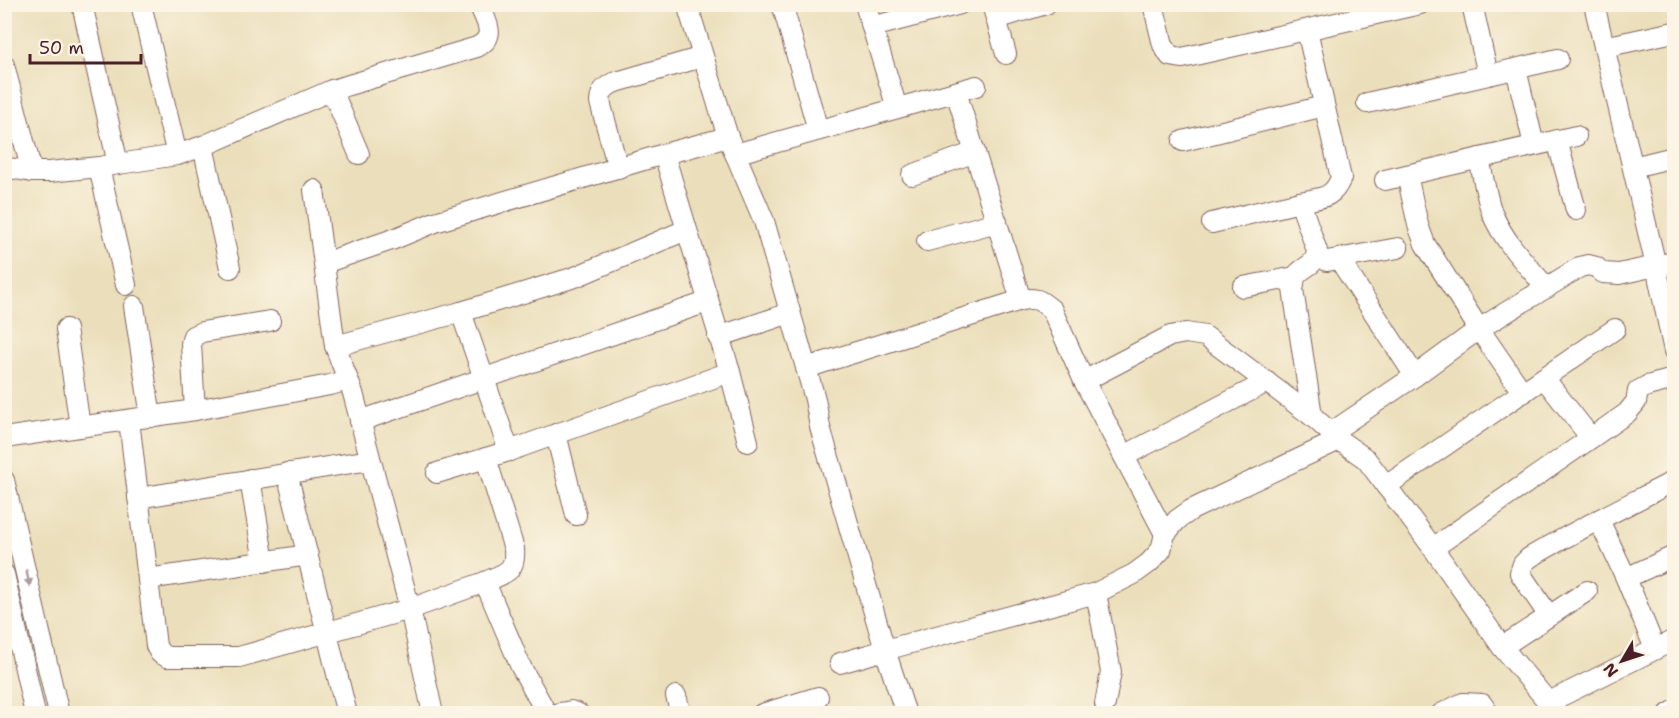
<svg xmlns="http://www.w3.org/2000/svg" width="1679" height="718" font-family="'Shantell Sans',sans-serif">
<style>
.lines{fill:none;stroke-linecap:round;stroke-linejoin:round}
.minor-casing{stroke:#82625d;stroke-width:22}
.minor{stroke:#fff;stroke-width:20}
.oneway{fill:#ae9aa0}
</style>
<rect width="100%" height="100%" fill="#fcf5e5"/>
<filter id="ink" filterUnits="userSpaceOnUse"><feTurbulence type="fractalNoise" baseFrequency=".0167" numOctaves="2"/><feDisplacementMap in="SourceGraphic" scale="12" xChannelSelector="R" yChannelSelector="G"/><feConvolveMatrix kernelMatrix="1 2 1 2 8 2 1 2 1" color-interpolation-filters="sRGB"/></filter>
<filter id="wash" filterUnits="userSpaceOnUse"><feTurbulence type="fractalNoise" baseFrequency=".008" numOctaves="4" result="noise"/><feDisplacementMap in="SourceGraphic" scale="24" xChannelSelector="R" yChannelSelector="G"/><feGaussianBlur stdDeviation="1.35" result="paint"/><feColorMatrix in="noise" values="0 0 0 0 0 0 0 0 0 0 0 0 0 0 0 0 0 1.4 0 .05"/><feComposite in="paint" operator="in"/></filter>
<g filter="url(#wash)">
<rect width="100%" height="100%" fill="#ebdfbb"/>
</g>
<g filter="url(#ink)">
<g class="lines">
<g class="minor-casing">
<g id="minor">
<path d="M 82,4 L 118,164"/>
<path d="M 141,4 L 177,155"/>
<path d="M 687,4 L 728,137 L 764,221 L 815,399 L 820,427 L 885,650 L 840,663"/>
<path d="M 782,4 L 818,130"/>
<path d="M 865,4 L 897,108"/>
<path d="M 992,4 L 1006,54"/>
<path d="M 1153,4 L 1163,45 L 1170,56 L 1182,58 L 1420,4"/>
<path d="M 1472,4 L 1488,75"/>
<path d="M 1594,4 L 1656,266 L 1674,351"/>
<path d="M 996,19 L 1046,4"/>
<path d="M 872,27 L 960,4"/>
<path d="M 1307,30 L 1341,178 C 1332,200 1321,197 1300,202 L 1317,251 C 1315,269 1301,265 1295,278 C 1294,282 1294,285 1293,289 L 1312,416"/>
<path d="M 1604,47 L 1674,32"/>
<path d="M 4,65 L 32,172"/>
<path d="M 1516,69 L 1534,145"/>
<path d="M 332,90 L 359,154"/>
<path d="M 956,92 L 1021,300 C 1037,297 1040,300 1052,310 L 1084,381 L 1165,534"/>
<path d="M 1367,103 L 1558,59"/>
<path d="M 1557,140 L 1576,210"/>
<path d="M 1183,141 L 1324,106"/>
<path d="M 203,146 L 230,268"/>
<path d="M 664,154 L 730,372 L 748,442"/>
<path d="M 735,154 L 976,86"/>
<path d="M 1479,158 C 1483,176 1486,196 1492,213 C 1504,242 1526,264 1547,288"/>
<path d="M 4,167 L 32,172 L 49,172 L 99,167 L 177,155 L 203,146 L 332,90 L 477,47 C 498,36 486,22 479,4"/>
<path d="M 99,167 L 126,285"/>
<path d="M 1633,167 L 1674,157"/>
<path d="M 618,168 L 600,102 C 601,91 604,88 613,83 L 702,57"/>
<path d="M 912,175 L 975,152"/>
<path d="M 1407,175 L 1418,225 L 1425,244 L 1479,329 L 1523,393"/>
<path d="M 1385,180 L 1576,136"/>
<path d="M 1212,223 L 1300,202"/>
<path d="M 927,241 L 997,222"/>
<path d="M 1339,259 L 1415,376"/>
<path d="M 1327,261 L 1398,248"/>
<path d="M 324,263 L 394,239 L 435,222 L 664,154 L 728,137"/>
<path d="M 1243,287 L 1295,277"/>
<path d="M 134,306 L 151,417"/>
<path d="M 461,312 L 509,451"/>
<path d="M 66,329 L 80,427"/>
<path d="M 718,337 L 790,313"/>
<path d="M 335,346 L 461,312 L 575,277 L 686,230"/>
<path d="M 806,368 L 1021,300"/>
<path d="M 1544,378 L 1591,438"/>
<path d="M 348,380 L 353,393 L 410,609 L 433,714"/>
<path d="M 1084,381 L 1170,336 L 1186,333 L 1205,336 L 1312,416 L 1339,440 L 1366,459 L 1433,548 L 1502,647 L 1558,714"/>
<path d="M 195,410 L 191,344 L 193,336 L 202,332 L 270,321"/>
<path d="M 129,420 L 156,646 L 160,653 L 167,657 L 239,657 L 410,609 L 485,582"/>
<path d="M 360,421 L 707,302"/>
<path d="M 1332,432 L 1415,376 L 1479,329 L 1580,267 L 1588,265 L 1596,267 L 1603,273 L 1619,274 L 1674,262"/>
<path d="M 556,434 L 576,515"/>
<path d="M 4,438 L 195,410 L 330,385 L 348,380 L 335,346 L 314,190"/>
<path d="M 1124,456 L 1267,382"/>
<path d="M 486,458 L 514,549 C 516,573 504,573 485,582 L 521,667 L 547,714"/>
<path d="M 287,473 L 347,714"/>
<path d="M 437,473 L 509,451 L 730,372"/>
<path d="M 250,479 L 264,562"/>
<path d="M 4,480 L 59,714"/>
<path d="M 1386,486 L 1615,329"/>
<path d="M 138,498 L 370,460"/>
<path d="M 1599,520 L 1626,578 L 1655,649"/>
<path d="M 1433,548 L 1627,413 L 1636,402 L 1638,391 L 1647,386 L 1674,379"/>
<path d="M 4,574 L 35,714"/>
<path d="M 1626,578 L 1674,556"/>
<path d="M 148,579 L 308,555"/>
<path d="M 1096,593 L 1111,672 L 1105,704"/>
<path d="M 1549,616 L 1520,573 L 1523,564 L 1529,558 C 1576,530 1626,506 1674,481"/>
<path d="M 1502,647 L 1587,591"/>
<path d="M 676,696 L 681,714"/>
<path d="M 1549,702 L 1674,640"/>
<path d="M 554,714 L 571,711 L 579,714"/>
<path d="M 762,714 L 818,697"/>
<path d="M 906,714 L 885,650 L 1096,593 L 1134,574 L 1149,563 L 1161,550 L 1165,534 L 1177,520 L 1191,510 L 1339,440"/>
<path d="M 1441,714 L 1463,703 L 1482,704 L 1489,714"/>
<path d="M 1669,714 L 1674,711"/>
</g>
</g>
<use href="#minor" class="minor"/>
</g>
<defs><path id="oneway-solid" d="M-6-.8H1V-3.2L6.5 0L1 3.2V.8H-6Z" transform="scale(1.5)"/></defs>
<use class="oneway" href="#oneway-solid" transform="translate(28 578) rotate(77)"/>
</g>
<rect width="1679" height="718" fill="none" stroke="#fcf5e5" stroke-width="24"/>
<g transform="translate(1622 661) rotate(231)" stroke="#fcf5e5" stroke-width="4.5" paint-order="stroke">
<path d="M0-4.5L10 22L0 15L-10 22Z" fill="#4a1f2b"/>
<text y="-9" font-size="16" font-weight="bold" text-anchor="middle" fill="#4a1f2b">N</text>
</g>
<path d="M30 54v9h111v-9" fill="none" stroke="#4a1f2b" stroke-width="3"/>
<text x="39" y="54" font-size="18" fill="#4a1f2b" stroke="#fcf5e5" stroke-width="4.5" paint-order="stroke">50 m</text>
</svg>
